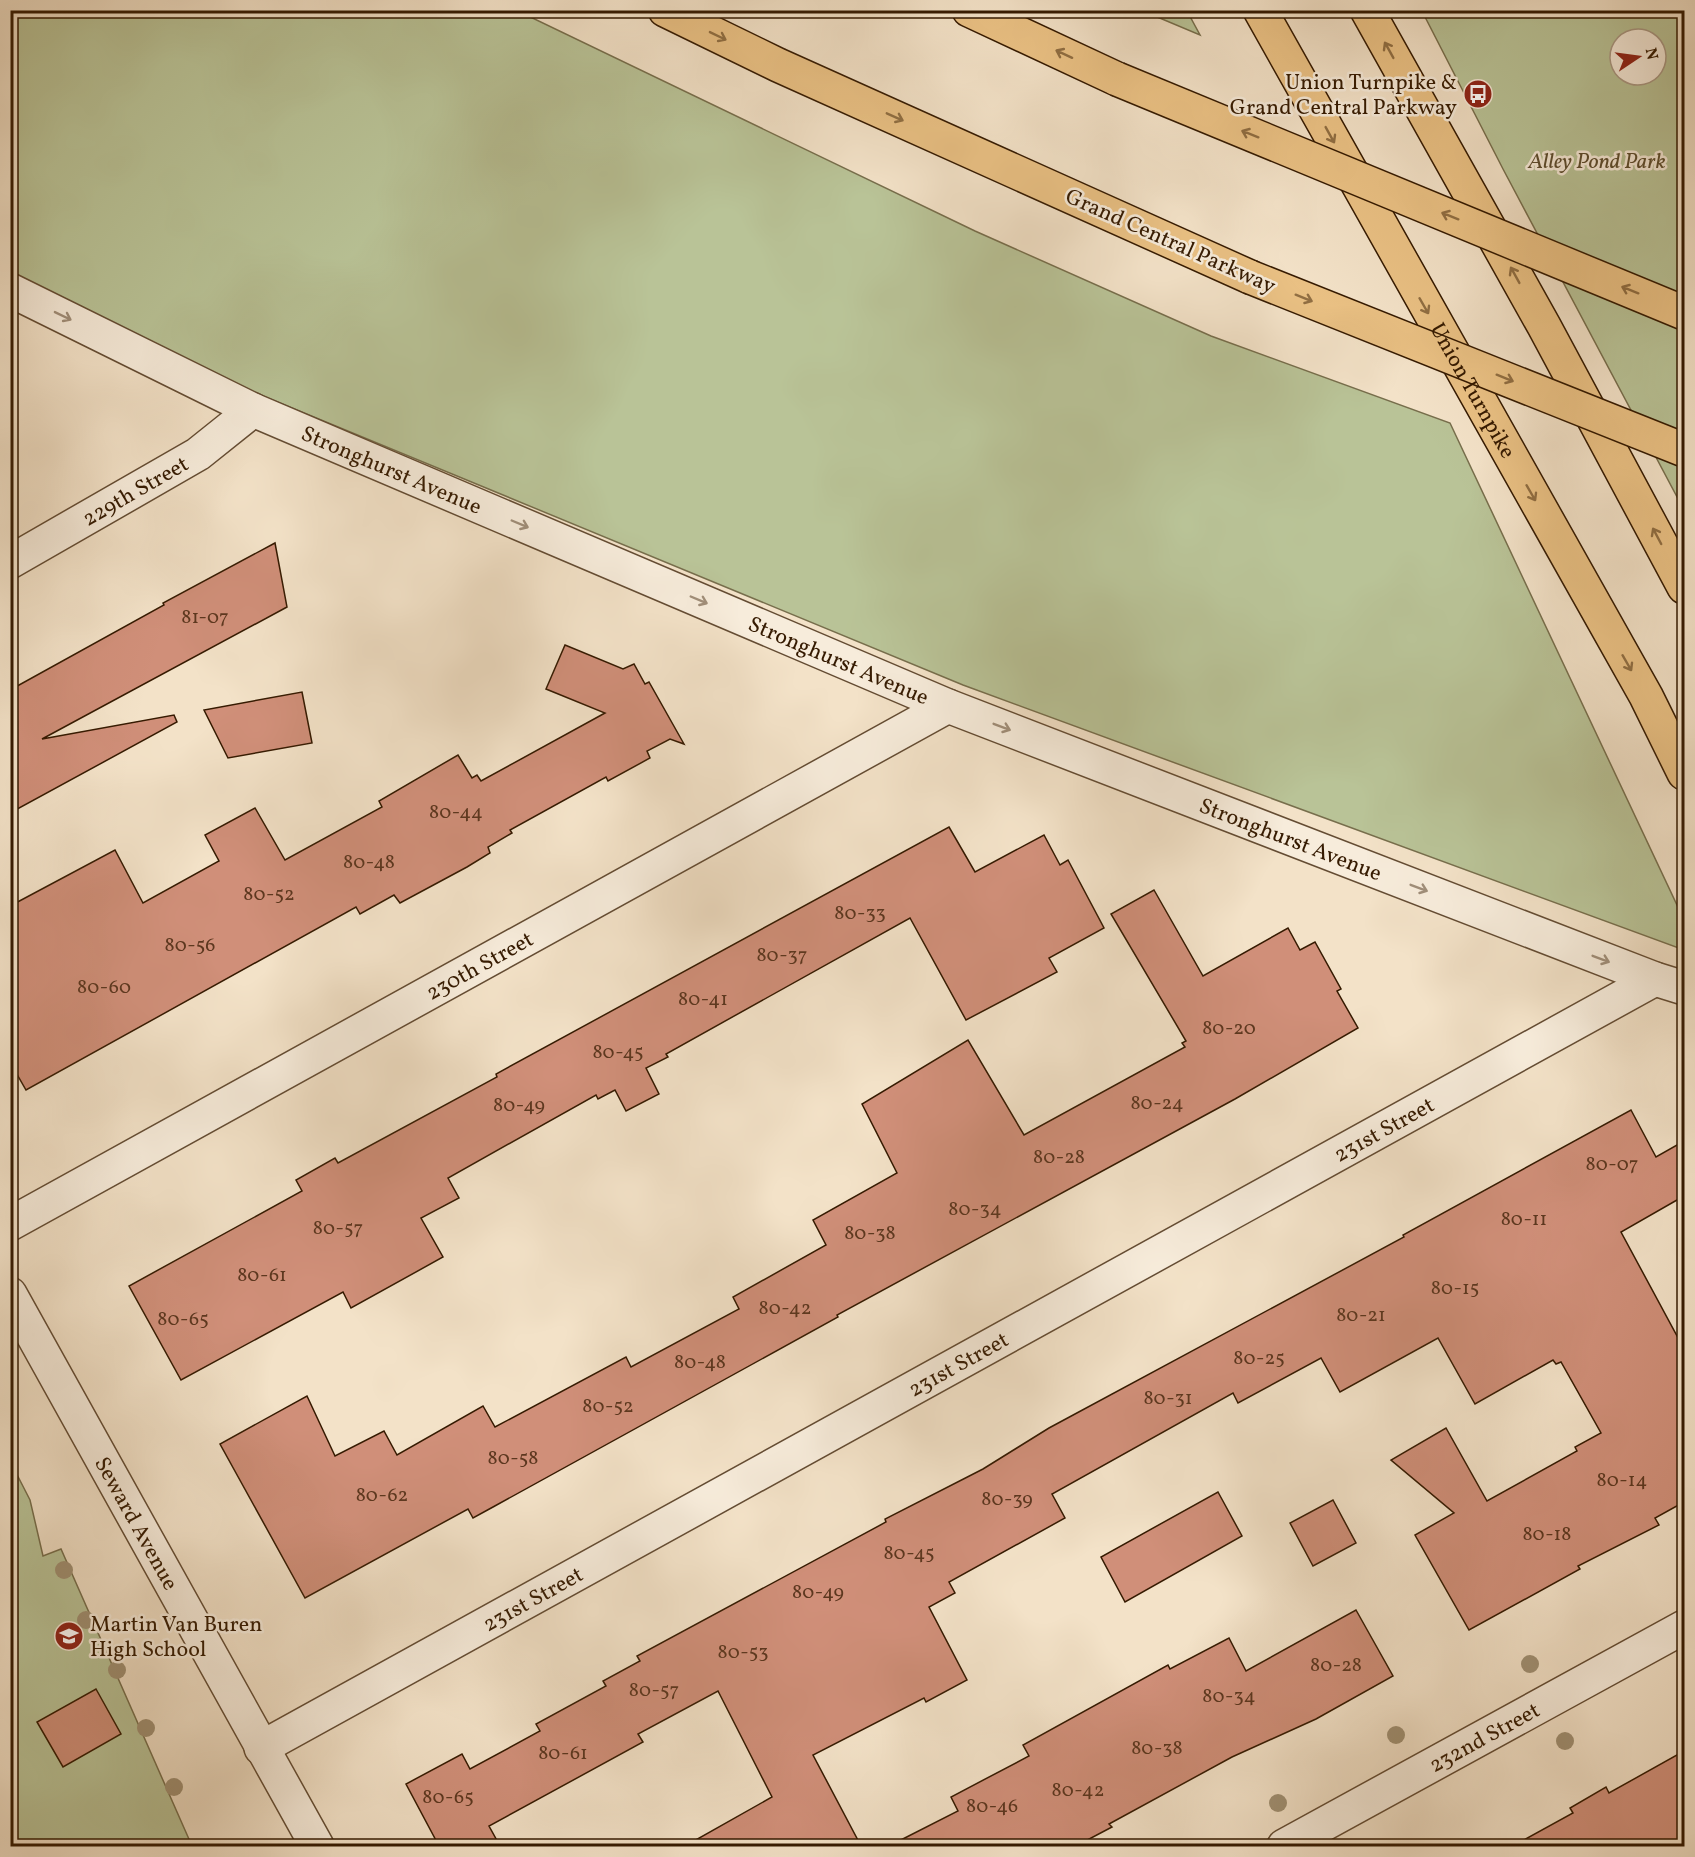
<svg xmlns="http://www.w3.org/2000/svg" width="1695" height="1857" font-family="Vollkorn,serif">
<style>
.green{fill:#b9c397;stroke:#776e4c;stroke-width:1.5;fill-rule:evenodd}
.building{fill:#d08f79;stroke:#351a01;stroke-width:1.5}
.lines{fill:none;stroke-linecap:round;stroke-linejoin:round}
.minor-casing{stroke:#644c33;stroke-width:36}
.major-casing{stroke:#351a01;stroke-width:36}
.highway-casing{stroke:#351a01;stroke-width:36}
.minor{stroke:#f7ecdb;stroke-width:33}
.major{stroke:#eac184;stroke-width:33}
.highway{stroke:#eac184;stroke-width:33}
.highway-bridge-casing{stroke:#351a01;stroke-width:36;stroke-linecap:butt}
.highway-bridge{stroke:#eac184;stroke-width:33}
.tree{fill:#a09073}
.oneway{stroke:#906e42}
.oneway2{stroke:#a08e79}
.labels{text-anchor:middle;stroke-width:5;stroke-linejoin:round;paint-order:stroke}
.number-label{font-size:20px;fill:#5c371f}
.poi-label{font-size:22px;fill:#351a01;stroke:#f7ecdb;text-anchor:end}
.park-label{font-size:22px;font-style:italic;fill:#5d4d2e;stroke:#f7ecdb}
.street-label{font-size:22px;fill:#351a01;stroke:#f7ecdb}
</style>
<rect width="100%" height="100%" fill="#f3e2c8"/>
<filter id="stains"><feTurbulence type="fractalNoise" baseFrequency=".00333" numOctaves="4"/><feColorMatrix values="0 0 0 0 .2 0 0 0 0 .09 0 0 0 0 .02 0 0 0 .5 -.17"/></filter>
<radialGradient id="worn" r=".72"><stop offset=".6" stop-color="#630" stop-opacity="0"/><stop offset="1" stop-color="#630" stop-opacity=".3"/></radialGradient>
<g class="green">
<path d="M 10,11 L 518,11 L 975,231 L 1211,336 L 1450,423 L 1684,920 L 1684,950 L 963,685 L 176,360 L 11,275 Z"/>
<path d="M 1143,11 L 1187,11 L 1200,35 Z"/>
<path d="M 1422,11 L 1684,11 L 1684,510 L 1503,169 ZM 1620,39 L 1656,39 L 1656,75 L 1620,75 Z"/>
<path d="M 10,1461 L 30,1500 L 43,1556 L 61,1549 L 192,1846 L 11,1846 Z"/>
</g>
<g class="building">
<path d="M 275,543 L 287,607 L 42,739 L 174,715 L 177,722 L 10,813 L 10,690 L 164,605 L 163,603 Z"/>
<path d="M 565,645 L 623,669 L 634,664 L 645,684 L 649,682 L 684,744 L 670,739 L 647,751 L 650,758 L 608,781 L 606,777 L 510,830 L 512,833 L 488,847 L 490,853 L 467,867 L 400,903 L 394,895 L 360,914 L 356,907 L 26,1090 L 10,1062 L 10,906 L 115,850 L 143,903 L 219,861 L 205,835 L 255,808 L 285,860 L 382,807 L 379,801 L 458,755 L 472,778 L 477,775 L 481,781 L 605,713 L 546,689 Z"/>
<path d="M 302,692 L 312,743 L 228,758 L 204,710 Z"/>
<path d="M 949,827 L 975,872 L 1044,835 L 1060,865 L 1068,860 L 1104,928 L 1049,958 L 1057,972 L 966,1020 L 910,918 L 666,1054 L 668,1057 L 646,1068 L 659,1094 L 626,1111 L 615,1090 L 598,1099 L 596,1095 L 448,1178 L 459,1198 L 421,1218 L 443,1257 L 351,1308 L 343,1292 L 181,1380 L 129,1286 L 302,1191 L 296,1180 L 335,1158 L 338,1163 L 497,1077 L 496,1074 Z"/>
<path d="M 1154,890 L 1203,976 L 1288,928 L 1300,950 L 1315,942 L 1341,989 L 1337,991 L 1358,1028 L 1235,1099 L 837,1315 L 838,1317 L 493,1507 L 473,1518 L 468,1509 L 305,1598 L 220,1444 L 307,1396 L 335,1456 L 384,1431 L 397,1455 L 483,1406 L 495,1427 L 626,1357 L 631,1367 L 739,1309 L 733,1297 L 826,1245 L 813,1220 L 897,1173 L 862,1104 L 968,1040 L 1024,1135 L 1185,1047 L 1182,1043 L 1186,1041 L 1111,914 Z"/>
<path d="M 1631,1110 L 1656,1157 L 1684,1141 L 1684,1196 L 1621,1232 L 1684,1349 L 1684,1502 L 1655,1518 L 1659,1525 L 1578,1566 L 1580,1569 L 1469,1630 L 1415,1535 L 1454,1513 L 1391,1460 L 1446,1428 L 1487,1501 L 1577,1451 L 1575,1447 L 1601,1433 L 1561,1362 L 1556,1364 L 1553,1360 L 1475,1404 L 1438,1338 L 1340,1392 L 1321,1358 L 1238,1403 L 1233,1393 L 1052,1494 L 1065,1518 L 949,1582 L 955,1593 L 929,1607 L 967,1680 L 926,1702 L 924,1698 L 813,1755 L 861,1846 L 685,1846 L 772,1797 L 718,1691 L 638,1734 L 643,1742 L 489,1826 L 500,1846 L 439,1846 L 406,1784 L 462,1754 L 470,1769 L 540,1731 L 536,1724 L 606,1686 L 603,1681 L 640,1661 L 637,1656 L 886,1522 L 885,1519 L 983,1469 L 1049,1428 L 1404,1237 L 1403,1235 Z"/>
<path d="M 1218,1492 L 1242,1536 L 1125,1602 L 1101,1557 Z"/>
<path d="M 1333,1500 L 1356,1543 L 1313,1566 L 1290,1523 Z"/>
<path d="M 1356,1610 L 1393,1676 L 1316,1719 L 1232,1757 L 1109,1824 L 1112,1827 L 1076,1846 L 889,1846 L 958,1811 L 951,1797 L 1029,1756 L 1023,1745 L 1168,1665 L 1170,1669 L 1229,1638 L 1246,1671 Z"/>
<path d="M 96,1689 L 121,1734 L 63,1767 L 37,1722 Z"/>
<path d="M 1684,1751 L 1684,1846 L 1513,1846 L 1573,1813 L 1570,1808 L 1606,1787 L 1609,1793 Z"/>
</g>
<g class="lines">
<g class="minor-casing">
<g id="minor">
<path id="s1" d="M 10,290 L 253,410 L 948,706 L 1655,979 L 1684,988"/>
<path id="s2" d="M 10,562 L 198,454 L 253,410"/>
<path id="s3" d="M 10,1224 L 948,706"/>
<path id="s4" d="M 10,1294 L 317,1846"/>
<path id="s5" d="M 261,1748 L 1655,979"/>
<path id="s6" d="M 1284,1846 L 1684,1627"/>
</g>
</g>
<g class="major-casing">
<g id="major">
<path id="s7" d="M 1260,10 L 1646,696 L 1684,773"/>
<path d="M 1367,10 L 1544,326 L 1684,587"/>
</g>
</g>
<g class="highway-casing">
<g id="highway">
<path d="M 665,10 L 778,65 L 1250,277"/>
<path d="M 969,10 L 1117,79"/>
</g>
</g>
<use href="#minor" class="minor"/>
<use href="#major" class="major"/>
<use href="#highway" class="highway"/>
<g class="highway-bridge-casing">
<g id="highway-bridge">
<path d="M 1117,79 L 1684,313"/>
<path d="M 1250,277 L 1684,450"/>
</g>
</g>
<use href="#highway-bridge" class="highway-bridge"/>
</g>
<g class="tree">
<circle cx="64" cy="1570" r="9"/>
<circle cx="86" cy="1620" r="9"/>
<circle cx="1530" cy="1664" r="9"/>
<circle cx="117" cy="1670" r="9"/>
<circle cx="146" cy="1728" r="9"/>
<circle cx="1396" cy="1735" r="9"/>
<circle cx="1565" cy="1741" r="9"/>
<circle cx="174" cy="1787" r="9"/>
<circle cx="1278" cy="1803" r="9"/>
</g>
<defs><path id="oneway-shaft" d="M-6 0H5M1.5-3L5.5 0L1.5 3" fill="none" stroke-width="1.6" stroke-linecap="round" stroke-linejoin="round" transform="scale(1.5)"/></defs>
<g class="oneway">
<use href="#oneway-shaft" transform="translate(718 36) rotate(26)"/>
<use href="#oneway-shaft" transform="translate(1389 50) rotate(-119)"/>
<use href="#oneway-shaft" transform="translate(1064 54) rotate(-155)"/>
<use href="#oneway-shaft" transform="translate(895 117) rotate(24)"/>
<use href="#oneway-shaft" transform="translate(1250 134) rotate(-158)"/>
<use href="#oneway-shaft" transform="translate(1330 135) rotate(61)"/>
<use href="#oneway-shaft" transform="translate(1450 216) rotate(-158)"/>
<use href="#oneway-shaft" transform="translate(1515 275) rotate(-119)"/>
<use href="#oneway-shaft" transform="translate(1630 290) rotate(-158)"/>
<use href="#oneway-shaft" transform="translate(1304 298) rotate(22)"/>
<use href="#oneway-shaft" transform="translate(1424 306) rotate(60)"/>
<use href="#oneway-shaft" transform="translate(1505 378) rotate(22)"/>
<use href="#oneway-shaft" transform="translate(1531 493) rotate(60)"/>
<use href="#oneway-shaft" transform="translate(1657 536) rotate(-118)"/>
<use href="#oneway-shaft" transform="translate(1627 663) rotate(60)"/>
</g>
<g class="oneway2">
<use href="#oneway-shaft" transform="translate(63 316) rotate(26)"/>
<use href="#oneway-shaft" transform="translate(520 524) rotate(23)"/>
<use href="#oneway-shaft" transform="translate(699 600) rotate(23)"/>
<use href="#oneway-shaft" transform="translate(1002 727) rotate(21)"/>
<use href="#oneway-shaft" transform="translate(1419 888) rotate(21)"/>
<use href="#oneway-shaft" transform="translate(1601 959) rotate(21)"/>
</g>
<defs>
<g id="bus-disc" transform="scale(1.5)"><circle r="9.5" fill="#8f2418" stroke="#f7ecdb"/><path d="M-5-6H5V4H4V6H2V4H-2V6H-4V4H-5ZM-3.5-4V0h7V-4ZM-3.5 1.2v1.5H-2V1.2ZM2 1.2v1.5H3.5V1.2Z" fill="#fff"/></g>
<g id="school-disc" transform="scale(1.5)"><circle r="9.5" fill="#8f2418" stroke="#f7ecdb"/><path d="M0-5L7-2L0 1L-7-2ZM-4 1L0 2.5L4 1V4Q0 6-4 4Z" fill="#fff"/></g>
</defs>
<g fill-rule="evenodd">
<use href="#bus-disc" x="1478" y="94"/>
<use href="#school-disc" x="69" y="1636"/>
</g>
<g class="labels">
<g class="number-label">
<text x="205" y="623">81-07</text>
<text x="456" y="818">80-44</text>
<text x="369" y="868">80-48</text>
<text x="269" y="900">80-52</text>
<text x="860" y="919">80-33</text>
<text x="190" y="951">80-56</text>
<text x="782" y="961">80-37</text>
<text x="104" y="993">80-60</text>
<text x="703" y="1005">80-41</text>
<text x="1229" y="1034">80-20</text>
<text x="618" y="1058">80-45</text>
<text x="1157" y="1109">80-24</text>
<text x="519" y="1111">80-49</text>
<text x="1059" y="1163">80-28</text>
<text x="1612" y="1170">80-07</text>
<text x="975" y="1215">80-34</text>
<text x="1524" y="1225">80-11</text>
<text x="338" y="1234">80-57</text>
<text x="870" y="1239">80-38</text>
<text x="262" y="1281">80-61</text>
<text x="1455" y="1294">80-15</text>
<text x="785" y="1314">80-42</text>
<text x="1361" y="1321">80-21</text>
<text x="183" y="1325">80-65</text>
<text x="1259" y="1364">80-25</text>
<text x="700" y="1368">80-48</text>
<text x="1168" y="1404">80-31</text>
<text x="608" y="1412">80-52</text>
<text x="513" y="1464">80-58</text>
<text x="1622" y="1486">80-14</text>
<text x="382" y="1501">80-62</text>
<text x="1007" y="1505">80-39</text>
<text x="1547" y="1540">80-18</text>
<text x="909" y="1559">80-45</text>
<text x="818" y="1598">80-49</text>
<text x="743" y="1658">80-53</text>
<text x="1336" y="1671">80-28</text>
<text x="654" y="1696">80-57</text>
<text x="1229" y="1702">80-34</text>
<text x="1157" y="1754">80-38</text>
<text x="563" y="1759">80-61</text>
<text x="1078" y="1796">80-42</text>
<text x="448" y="1803">80-65</text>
<text x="992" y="1812">80-46</text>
</g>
<g class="poi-label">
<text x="1457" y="89">Union Turnpike &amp;<tspan x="1457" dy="25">Grand Central Parkway</tspan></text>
<text x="90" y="1631" text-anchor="start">Martin Van Buren<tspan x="90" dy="25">High School</tspan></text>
</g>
<g class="park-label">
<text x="1597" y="168">Alley Pond Park</text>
</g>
<g class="street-label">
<text transform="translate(1171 240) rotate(24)" y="8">Grand Central Parkway</text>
<text dy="8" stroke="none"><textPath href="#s7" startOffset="436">Union Turnpike</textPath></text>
<text dy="8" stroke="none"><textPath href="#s1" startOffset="422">Stronghurst Avenue</textPath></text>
<text dy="8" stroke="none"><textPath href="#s2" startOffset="144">229th Street</textPath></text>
<text dy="8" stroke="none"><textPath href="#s1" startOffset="908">Stronghurst Avenue</textPath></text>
<text dy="8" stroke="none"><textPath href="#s1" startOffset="1394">Stronghurst Avenue</textPath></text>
<text dy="8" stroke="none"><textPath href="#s3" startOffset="536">230th Street</textPath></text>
<text dy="8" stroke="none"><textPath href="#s5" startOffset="1282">231st Street</textPath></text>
<text dy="8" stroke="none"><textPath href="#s5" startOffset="796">231st Street</textPath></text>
<text dy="8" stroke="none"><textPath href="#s4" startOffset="262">Seward Avenue</textPath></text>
<text dy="8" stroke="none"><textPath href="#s5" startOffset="310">231st Street</textPath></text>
<text dy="8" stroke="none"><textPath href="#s6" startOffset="228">232nd Street</textPath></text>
</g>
</g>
<rect width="1695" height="1857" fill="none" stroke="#f3e2c8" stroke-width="36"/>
<rect x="12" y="12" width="1671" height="1833" fill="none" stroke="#351a01" stroke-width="3"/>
<rect x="18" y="18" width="1659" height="1821" fill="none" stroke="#351a01" stroke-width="1.5"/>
<g transform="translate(1638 57) rotate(77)"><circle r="28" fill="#f7ecdb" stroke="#a99884" stroke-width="1.5"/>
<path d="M0-4.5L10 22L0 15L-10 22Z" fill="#8f2418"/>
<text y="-9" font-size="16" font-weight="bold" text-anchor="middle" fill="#351a01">N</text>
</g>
<rect width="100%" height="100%" filter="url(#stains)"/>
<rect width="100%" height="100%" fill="url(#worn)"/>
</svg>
